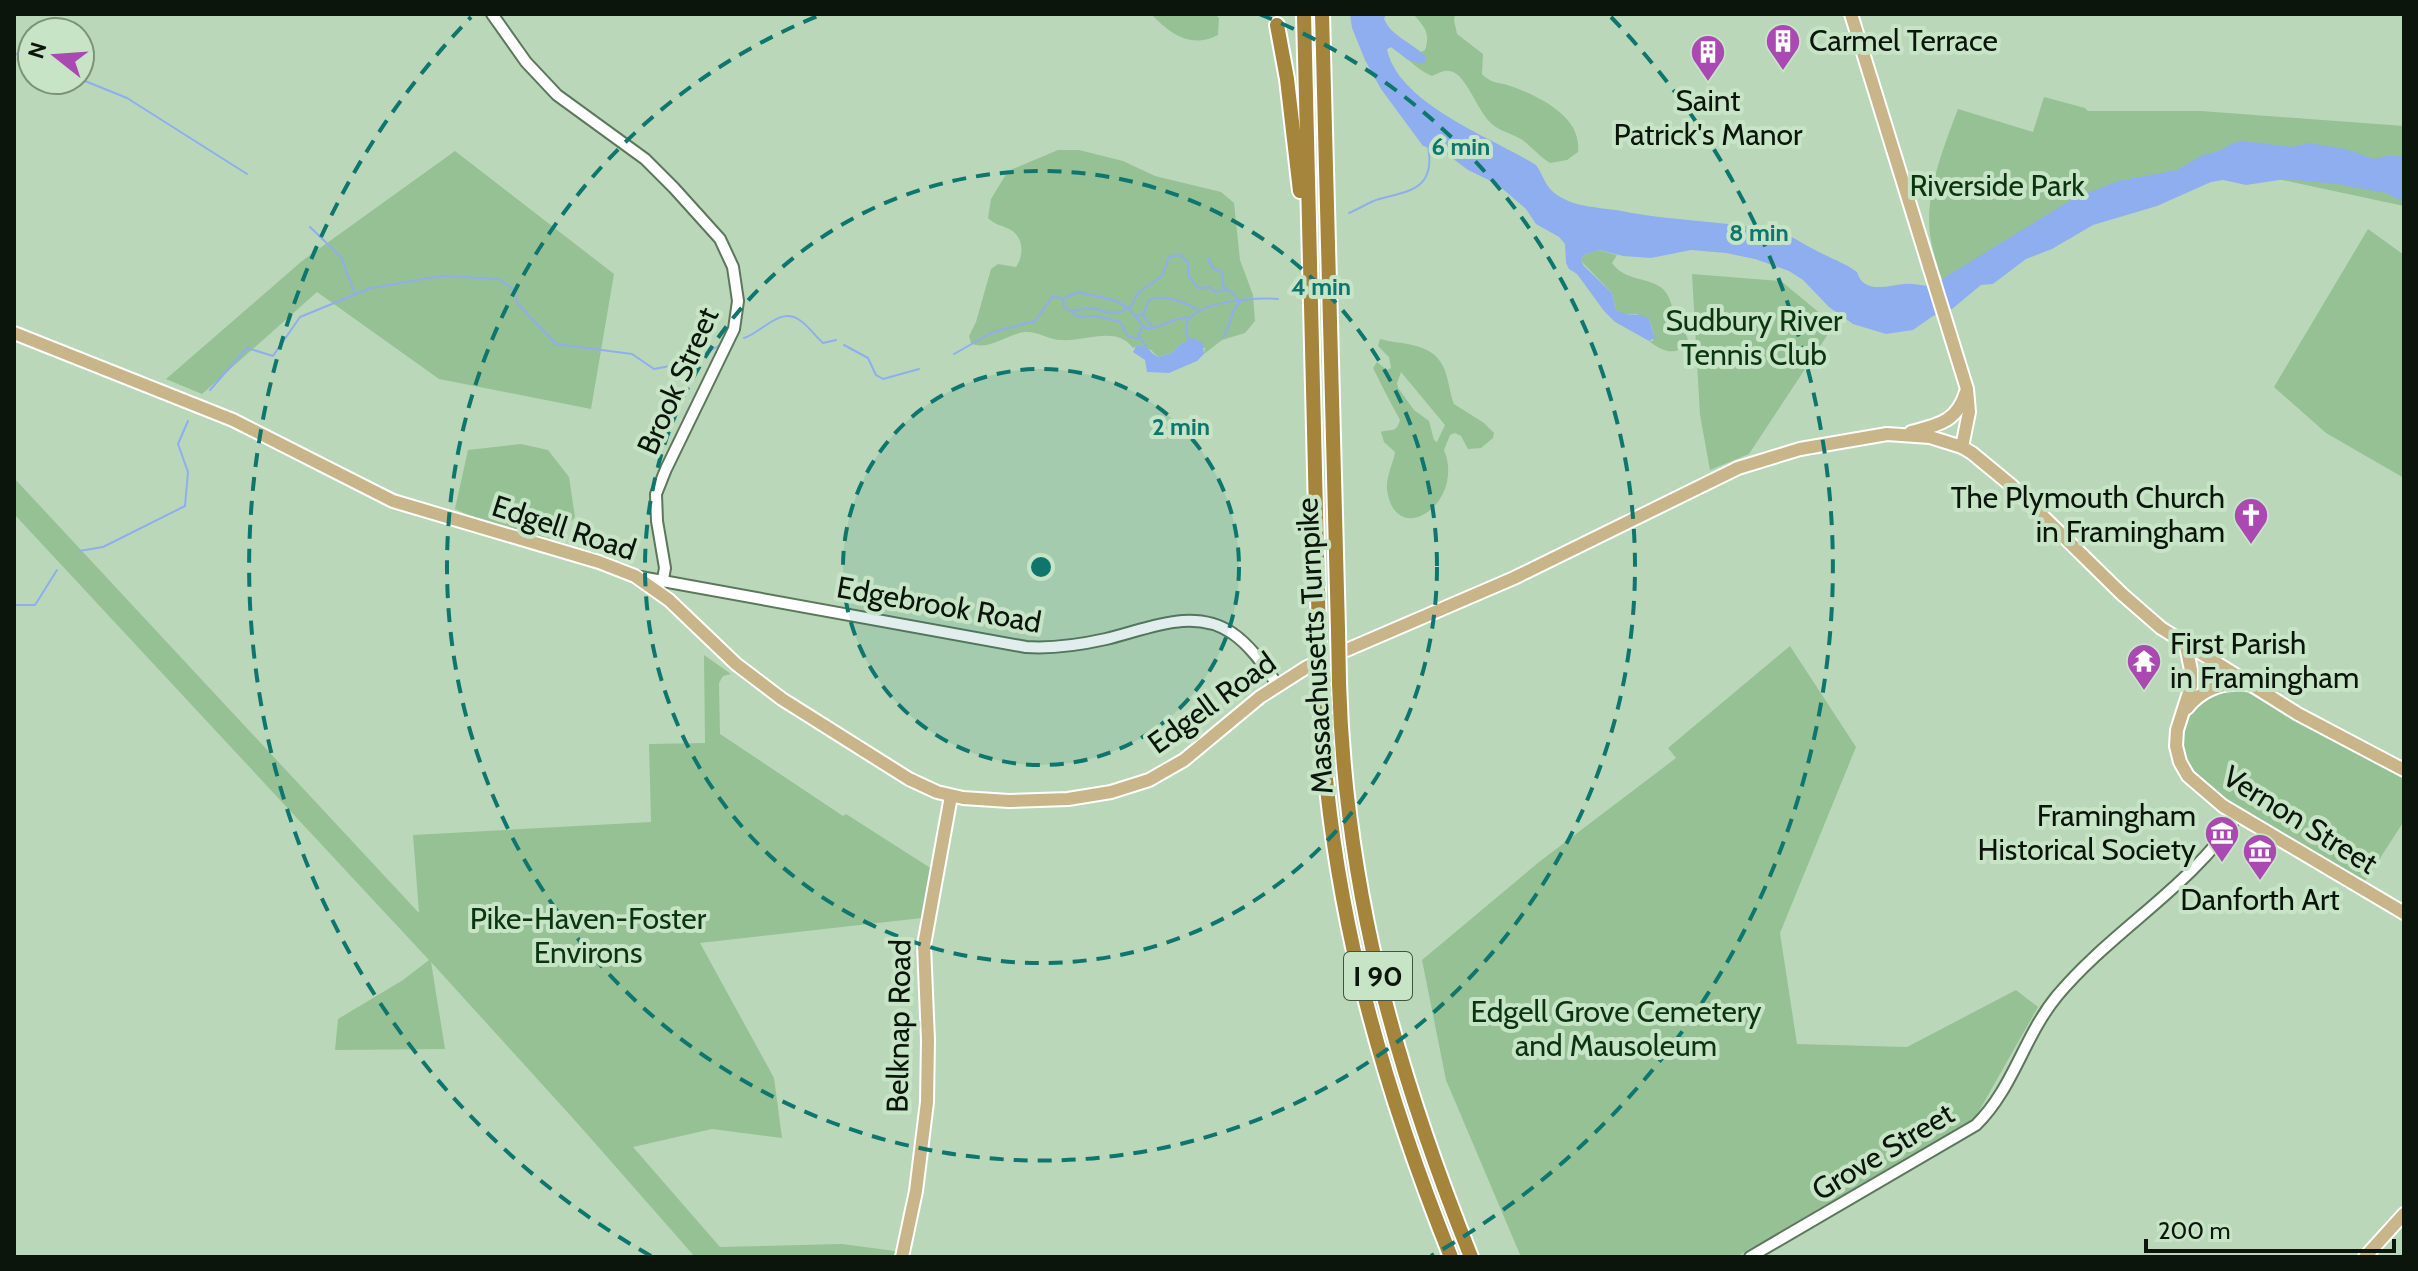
<svg xmlns="http://www.w3.org/2000/svg" width="2418" height="1271" font-family="Cabin,sans-serif">
<style>
.green{fill:#95c195;fill-rule:evenodd}
.water{fill:#8faeef}
.lines{fill:none;stroke-linecap:round;stroke-linejoin:round}
.stream{stroke:#8faeef;stroke-width:2}
.minor-casing{stroke:#5c775c;stroke-width:14}
.major-casing{stroke:#fff;stroke-width:16}
.highway-casing{stroke:#fff;stroke-width:18}
.minor{stroke:#fff;stroke-width:10}
.major{stroke:#c9b58a;stroke-width:12}
.highway{stroke:#a5843c;stroke-width:14}
.highway-bridge-casing{stroke:#fff;stroke-width:18;stroke-linecap:butt}
.highway-bridge{stroke:#a5843c;stroke-width:14}
.ring{fill:none;stroke:#0f766e;stroke-width:4;stroke-dasharray:14 10}
.labels{text-anchor:middle;stroke-width:8;stroke-linejoin:round;paint-order:stroke}
.shield{fill:#c7e5c6;stroke:#435343;stroke-width:2}
.shield-label{font-size:28px;font-weight:bold;fill:#0b150b}
.poi-label{font-size:30px;fill:#0b150b;stroke:#c7e5c6;text-anchor:start}
.park-label{font-size:30px;fill:#0b350f;stroke:#c7e5c6}
.street-label{font-size:30px;fill:#0b150b;stroke:#c7e5c6}
.centre{fill:#0f766e;stroke:#c7e5c6;stroke-width:4}
.ring-label{font-size:24px;text-anchor:middle;font-weight:bold;fill:#0f766e;stroke:#c7e5c6;stroke-width:8;stroke-linejoin:round;paint-order:stroke}
</style>
<rect width="100%" height="100%" fill="#bad8b9"/>
<g class="green">
<path d="M 1151,14 L 1215,14 L 1219,18 L 1218,35 C 1191,49 1170,34 1151,14 Z"/>
<path d="M 1413,14 L 1455,14 L 1454,20 L 1457,34 L 1483,54 L 1482,74 C 1492,85 1503,82 1516,88 C 1543,99 1582,118 1578,152 L 1567,160 L 1550,163 C 1539,156 1531,146 1521,139 C 1509,132 1497,131 1488,120 C 1478,109 1467,80 1455,73 C 1447,68 1440,72 1432,76 C 1416,70 1406,55 1391,47 L 1387,49 L 1384,19 L 1390,31 L 1421,52 L 1425,50 C 1431,33 1424,26 1413,14 Z"/>
<path d="M 2044,97 L 2085,108 L 2088,111 L 2201,111 L 2404,126 L 2404,206 L 2273,178 L 2227,176 L 2028,239 L 1952,307 C 1944,284 1934,260 1930,235 C 1925,194 1943,148 1958,109 L 2033,132 Z"/>
<path d="M 1058,150 L 1079,150 L 1123,161 L 1155,176 L 1221,192 L 1234,203 L 1240,260 L 1253,295 L 1255,321 L 1245,333 L 1222,340 L 1204,354 L 1205,348 L 1181,344 L 1170,354 L 1158,357 L 1151,350 L 1137,346 L 1133,348 C 1116,325 1085,342 1061,340 C 1049,340 1038,331 1025,332 C 1007,334 986,352 971,343 L 969,336 L 976,322 L 991,269 L 998,264 L 1016,267 C 1024,256 1024,238 1011,230 C 1003,225 996,226 988,218 L 991,199 L 1008,171 Z"/>
<path d="M 455,151 L 614,274 L 591,409 L 439,379 L 317,292 L 202,394 L 166,379 L 302,261 Z"/>
<path d="M 2368,229 L 2404,255 L 2404,478 L 2326,433 L 2274,387 Z"/>
<path d="M 1598,250 L 1617,255 L 1612,263 C 1623,279 1641,277 1657,285 C 1672,292 1671,310 1678,322 C 1684,331 1687,334 1689,344 C 1674,356 1663,352 1649,341 L 1653,341 L 1654,334 L 1649,319 L 1636,314 L 1621,314 L 1616,310 L 1612,293 L 1581,261 L 1583,255 Z"/>
<path d="M 1692,274 L 1781,281 L 1834,325 L 1749,454 L 1710,470 L 1700,415 Z"/>
<path d="M 1380,339 C 1402,345 1431,342 1443,366 C 1449,378 1449,392 1454,404 L 1484,423 L 1494,433 L 1493,438 L 1481,448 L 1468,449 L 1461,436 L 1455,433 L 1450,435 L 1444,450 C 1466,503 1395,551 1387,489 C 1386,476 1393,464 1395,452 L 1384,442 L 1381,432 C 1392,428 1396,434 1400,420 C 1390,402 1382,386 1373,368 L 1377,362 L 1387,370 L 1391,368 L 1389,357 L 1378,346 ZM 1401,372 L 1445,425 L 1437,442 L 1434,440 L 1429,421 L 1414,410 L 1398,388 L 1397,383 Z"/>
<path d="M 521,444 L 548,450 L 569,477 L 575,517 L 555,538 C 518,536 488,524 455,509 L 468,450 Z"/>
<path d="M 14,478 L 419,913 L 413,835 L 651,822 L 649,744 L 705,743 L 704,655 L 731,674 L 723,676 L 719,683 L 720,734 L 843,816 L 846,814 L 932,869 L 922,918 L 700,943 L 774,1078 L 782,1138 L 712,1129 L 633,1147 L 720,1247 L 842,1244 L 895,1251 L 894,1257 L 695,1257 L 579,1125 L 431,962 L 445,1049 L 335,1050 L 338,1019 L 403,980 L 429,960 L 14,514 Z"/>
<path d="M 1790,646 L 1856,747 L 1780,933 L 1797,1044 L 1907,1047 L 2016,990 L 2038,1007 L 1975,1118 L 1736,1257 L 1521,1257 L 1446,1080 L 1422,960 L 1539,862 L 1676,758 L 1668,748 Z"/>
<path d="M 2226,690 L 2243,691 L 2252,695 L 2404,779 L 2404,821 L 2366,880 L 2359,880 L 2211,790 C 2168,757 2175,707 2226,690 Z"/>
</g>
<g class="water">
<path d="M 1350,14 L 1386,14 L 1384,19 C 1391,36 1413,43 1426,57 L 1424,64 L 1408,60 L 1391,47 L 1387,49 C 1398,104 1493,138 1536,165 C 1544,176 1545,187 1557,195 C 1577,208 1599,207 1622,211 C 1674,222 1728,220 1780,233 C 1794,236 1806,246 1819,252 C 1832,259 1845,263 1857,272 C 1863,294 1888,286 1904,284 C 1912,283 1921,286 1931,286 L 2071,200 L 2118,181 L 2177,170 L 2203,155 L 2216,152 L 2234,143 L 2242,141 L 2292,147 L 2309,143 L 2345,149 L 2374,159 L 2391,155 L 2404,157 L 2404,202 L 2386,193 L 2337,184 L 2286,179 L 2246,185 L 2223,180 L 2211,182 L 2157,206 L 2093,225 L 2052,249 L 2026,259 L 1993,284 L 1981,285 L 1952,309 L 1933,316 L 1913,330 L 1886,334 L 1853,324 L 1829,307 L 1803,280 L 1789,271 L 1755,259 L 1726,253 L 1691,250 L 1651,258 L 1623,256 L 1599,250 L 1583,255 L 1581,261 L 1584,266 L 1612,293 L 1616,310 C 1626,318 1639,311 1649,319 L 1655,338 L 1649,341 L 1615,322 L 1604,311 L 1577,274 L 1569,269 L 1566,263 L 1565,244 L 1559,237 L 1536,224 L 1526,209 L 1497,184 L 1468,170 L 1444,152 L 1423,146 L 1381,89 L 1365,60 L 1352,28 Z"/>
<path d="M 1193,338 L 1203,343 L 1204,354 L 1197,361 L 1169,373 L 1147,372 L 1145,360 L 1133,352 L 1136,346 C 1149,345 1149,352 1158,357 L 1170,354 L 1181,344 Z"/>
</g>
<g class="lines">
<g class="stream">
<path d="M 14,53 L 32,61"/>
<path d="M 80,79 L 127,98 L 247,174"/>
<path d="M 1349,213 C 1359,209 1369,202 1379,199 C 1410,191 1436,189 1428,146"/>
<path d="M 310,227 L 341,257 L 355,294"/>
<path d="M 1208,258 L 1213,268 L 1222,272 L 1223,286 L 1234,294 L 1240,302 C 1229,312 1232,326 1223,337"/>
<path d="M 1063,300 L 1064,307 L 1071,311 L 1093,308 L 1109,313 L 1121,312 L 1132,305 L 1138,293 L 1162,276 L 1169,257 L 1180,255 L 1188,262 L 1188,275 L 1198,288 L 1209,287 L 1216,292 L 1227,290"/>
<path d="M 1072,312 L 1078,317 L 1097,316 L 1120,322 L 1128,336 L 1140,339"/>
<path d="M 1143,315 L 1153,328"/>
<path d="M 1136,316 L 1143,314 L 1149,300 C 1163,293 1183,302 1197,309"/>
<path d="M 1142,327 L 1138,336 L 1146,346"/>
<path d="M 744,338 C 761,333 780,307 798,319 C 808,325 814,335 823,343 L 836,340"/>
<path d="M 1188,340 L 1186,324 L 1189,319"/>
<path d="M 844,345 L 868,358 L 876,375 L 883,379 L 919,369"/>
<path d="M 954,354 L 993,332 L 1035,321 L 1053,296 L 1063,299 L 1079,292 C 1096,298 1114,296 1129,309 C 1136,315 1138,323 1147,329 C 1166,327 1174,316 1190,318 C 1205,301 1255,297 1278,299"/>
<path d="M 210,390 L 247,348 L 273,356 L 300,317 L 371,288 L 441,276 L 499,279 L 513,289 L 518,304 L 556,344 L 632,354 L 654,369 L 691,362 L 720,345"/>
<path d="M 79,551 L 103,547 L 185,506 L 188,472 L 178,444 L 188,421"/>
<path d="M 14,605 L 35,605 L 57,570"/>
</g>
<g class="minor-casing">
<g id="minor">
<path d="M 492,14 L 526,62 L 557,95 L 645,159 L 674,188 L 720,239 L 733,267 L 738,301 L 734,329 L 666,469 L 656,494 L 657,521 L 665,568 L 663,579 L 656,590"/>
<path d="M 635,576 L 1026,647 C 1054,649 1079,645 1106,639 C 1148,629 1193,607 1232,633 C 1251,646 1264,666 1277,684"/>
<path d="M 1750,1257 L 1976,1125 C 2013,1089 2024,1036 2057,996 C 2111,931 2191,887 2238,815"/>
</g>
</g>
<g class="major-casing">
<g id="major">
<path d="M 1851,14 L 1967,389 L 1969,412 L 1962,447"/>
<path d="M 14,333 L 233,420 L 393,501 L 599,562 L 635,576 L 669,600 L 736,664 L 782,699 L 909,779 L 937,792 L 963,798 L 1009,801 L 1068,799 L 1111,792 L 1149,780 L 1184,760 L 1260,697 L 1307,667 L 1514,578 L 1738,468 L 1800,449 L 1887,434 L 1930,437 L 1962,447 L 1972,453 L 2012,486 L 2122,594 L 2161,628 L 2298,714 L 2404,770"/>
<path d="M 1911,432 C 1938,425 1957,422 1966,392"/>
<path d="M 2186,646 L 2191,670 L 2191,686 L 2177,730 L 2176,746 L 2180,762 L 2188,776 L 2223,806 L 2404,913"/>
<path d="M 2187,708 C 2201,690 2222,682 2244,684"/>
<path d="M 902,1257 L 916,1191 L 927,1102 L 928,1040 L 924,945 L 951,796"/>
<path d="M 2365,1257 L 2404,1214"/>
</g>
</g>
<g class="highway-casing">
<g id="highway">
<path d="M 1304,14 L 1319,637"/>
<path d="M 1322,14 L 1338,630"/>
<path d="M 1277,25 L 1287,79 L 1300,191"/>
<path d="M 1339,683 C 1345,888 1395,1068 1471,1257"/>
<path d="M 1320,690 C 1327,890 1377,1072 1451,1257"/>
</g>
</g>
<use href="#minor" class="minor"/>
<use href="#major" class="major"/>
<use href="#highway" class="highway"/>
<g class="highway-bridge-casing">
<g id="highway-bridge">
<path d="M 1338,630 L 1339,683"/>
<path d="M 1319,637 L 1320,690"/>
</g>
</g>
<use href="#highway-bridge" class="highway-bridge"/>
</g>
<circle cx="1041" cy="567" r="198" fill="#0f766e" fill-opacity=".12"/>
<g class="ring">
<circle cx="1041" cy="567" r="198"/>
<circle cx="1041" cy="567" r="396"/>
<path d="M1259 14A594 594 0 1 1 823 14"/>
<path d="M651 1256A792 792 0 0 1 471 17M1611 17A792 792 0 0 1 1431 1256"/>
</g>
<defs>
<g id="building-pin" transform="scale(1.8)"><path d="M0 17L-7.5 6A9.5 9.5 0 1 1 7.5 6Z" fill="#a949b1" stroke="#c7e5c6"/><path d="M-4-6H4V6H1V3H-1V6H-4ZM-2.5-4.3h1.7v1.8h-1.7ZM.8-4.3h1.7v1.8H.8ZM-2.5-1h1.7V.8h-1.7ZM.8-1h1.7V.8H.8Z" fill="#fff"/></g>
<g id="church-pin" transform="scale(1.8)"><path d="M0 17L-7.5 6A9.5 9.5 0 1 1 7.5 6Z" fill="#a949b1" stroke="#c7e5c6"/><path d="M-1.2-6h2.4v3.5h3.3v2.4h-3.3V6h-2.4V-.1h-3.3v-2.4h3.3Z" fill="#fff"/></g>
<g id="temple-pin" transform="scale(1.8)"><path d="M0 17L-7.5 6A9.5 9.5 0 1 1 7.5 6Z" fill="#a949b1" stroke="#c7e5c6"/><path d="M0-6L5-2H3V0L6.5 2.5H4V6H1.5V3h-3V6H-4V2.5H-6.5L-3 0V-2H-5Z" fill="#fff"/></g>
<g id="museum-pin" transform="scale(1.8)"><path d="M0 17L-7.5 6A9.5 9.5 0 1 1 7.5 6Z" fill="#a949b1" stroke="#c7e5c6"/><path d="M0-6L6-3V-2H-6V-3ZM-5-1h2V3h-2ZM-1-1h2V3h-2ZM3-1h2V3H3ZM-6 4H6V6H-6Z" fill="#fff"/></g>
</defs>
<g fill-rule="evenodd">
<use href="#building-pin" x="1783" y="41"/>
<use href="#building-pin" x="1708" y="52"/>
<use href="#church-pin" x="2251" y="515"/>
<use href="#temple-pin" x="2144" y="661"/>
<use href="#museum-pin" x="2222" y="833"/>
<use href="#museum-pin" x="2260" y="851"/>
</g>
<g class="labels">
<rect class="shield" x="1344" y="952" width="68" height="48" rx="6"/>
<g class="shield-label">
<text x="1378" y="986">I 90</text>
</g>
<g class="poi-label">
<text x="1809" y="51">Carmel Terrace</text>
<text x="1708" y="111" text-anchor="middle">Saint<tspan x="1708" dy="34">Patrick's Manor</tspan></text>
<text x="2225" y="508" text-anchor="end">The Plymouth Church<tspan x="2225" dy="34">in Framingham</tspan></text>
<text x="2170" y="654">First Parish<tspan x="2170" dy="34">in Framingham</tspan></text>
<text x="2196" y="826" text-anchor="end">Framingham<tspan x="2196" dy="34">Historical Society</tspan></text>
<text x="2260" y="910" text-anchor="middle">Danforth Art</text>
</g>
<g class="park-label">
<text x="1997" y="196">Riverside Park</text>
<text x="1754" y="331">Sudbury River<tspan x="1754" dy="34">Tennis Club</tspan></text>
<text x="588" y="929">Pike-Haven-Foster<tspan x="588" dy="34">Environs</tspan></text>
<text x="1616" y="1022">Edgell Grove Cemetery<tspan x="1616" dy="34">and Mausoleum</tspan></text>
</g>
<g class="street-label">
<text transform="translate(678 381) rotate(-66)" y="10">Brook Street</text>
<text transform="translate(564 528) rotate(18)" y="10">Edgell Road</text>
<text transform="translate(939 605) rotate(10)" y="10">Edgebrook Road</text>
<text transform="translate(1315 646) rotate(-93)" y="10">Massachusetts Turnpike</text>
<text transform="translate(1212 703) rotate(-36)" y="10">Edgell Road</text>
<text transform="translate(2300 820) rotate(32)" y="10">Vernon Street</text>
<text transform="translate(899 1026) rotate(-89)" y="10">Belknap Road</text>
<text transform="translate(1883 1152) rotate(-31)" y="10">Grove Street</text>
</g>
</g>
<circle cx="1041" cy="567" r="12" class="centre"/>
<g class="ring-label">
<text x="1461" y="155">6 min</text>
<text x="1759" y="241">8 min</text>
<text x="1321" y="295">4 min</text>
<text x="1181" y="435">2 min</text>
</g>
<rect width="2418" height="1271" fill="none" stroke="#0b150b" stroke-width="32"/>
<g transform="translate(56 56) rotate(287)"><circle r="38" fill="#c7e5c6" stroke="#7c927b" stroke-width="2"/>
<path d="M0-6L14 30L0 20L-14 30Z" fill="#a949b1"/>
<text y="-12" font-size="22" font-weight="bold" text-anchor="middle" fill="#0b150b">N</text>
</g>
<path d="M2146 1239v12h248v-12" fill="none" stroke="#0b150b" stroke-width="4"/>
<text x="2158" y="1239" font-size="24" fill="#0b150b" stroke="#c7e5c6" stroke-width="6" paint-order="stroke">200 m</text>
</svg>
